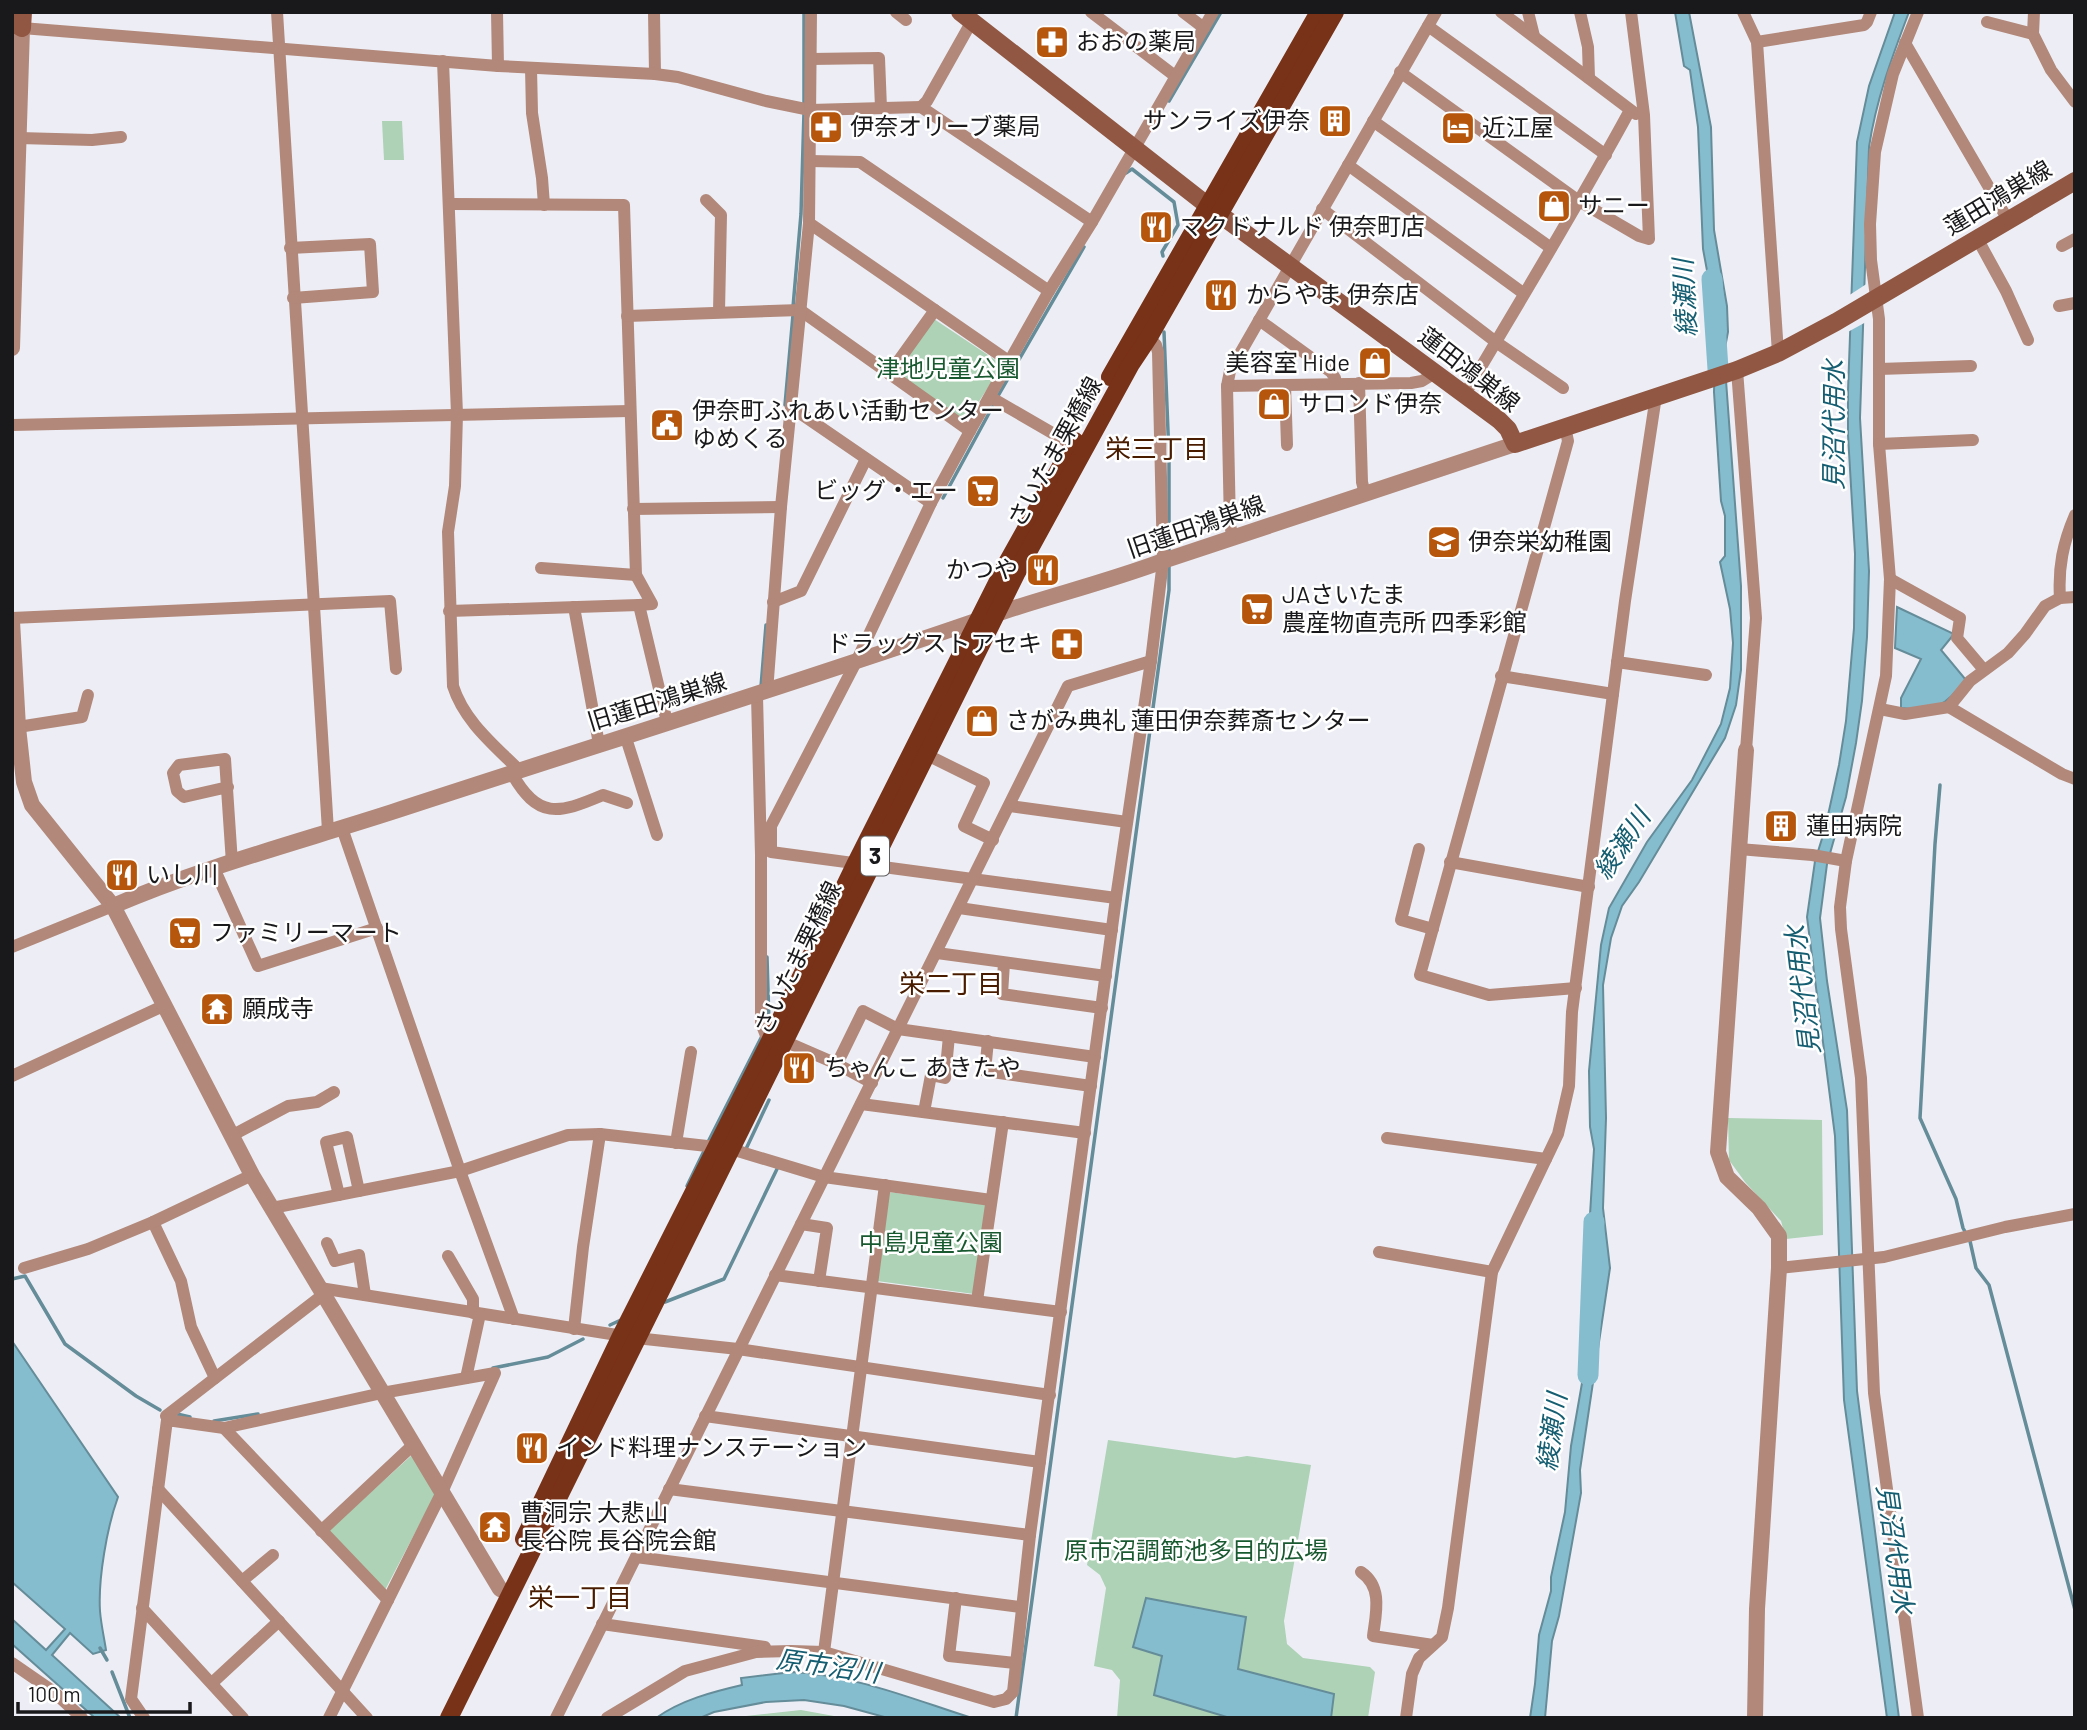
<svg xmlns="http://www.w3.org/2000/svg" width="2087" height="1730" font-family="Barlow,'Noto Sans JP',sans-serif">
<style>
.green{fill:#add2b5}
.water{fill:#85bdcf;stroke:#658c99;stroke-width:2}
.pier{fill:#edeef5}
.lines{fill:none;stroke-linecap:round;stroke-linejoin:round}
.stream{stroke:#658c99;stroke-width:3.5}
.river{stroke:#85bdcf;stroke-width:21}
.minor{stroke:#b2887a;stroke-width:12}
.tertiary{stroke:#b2887a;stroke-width:16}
.secondary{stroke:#915742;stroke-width:18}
.primary{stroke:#783218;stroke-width:18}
.labels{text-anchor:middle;stroke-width:5;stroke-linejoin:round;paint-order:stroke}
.shield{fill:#fff;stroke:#5e5e60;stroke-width:2}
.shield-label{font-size:23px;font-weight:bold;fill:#19191c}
.poi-label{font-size:24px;fill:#19191c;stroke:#fff;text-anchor:start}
.street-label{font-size:24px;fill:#19191c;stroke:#fff}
.park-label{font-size:24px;fill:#195930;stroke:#fff}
.water-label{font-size:26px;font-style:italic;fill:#155e72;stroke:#fff}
.neighbourhood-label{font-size:26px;fill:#491c00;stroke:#fff}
</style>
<rect width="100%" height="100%" fill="#edeef5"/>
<g class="green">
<path d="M 382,121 L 402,121 L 404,160 L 384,160 Z"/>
<path d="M 931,317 L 1003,365 L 966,421 L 893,373 Z"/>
<path d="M 1728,1118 L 1822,1120 L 1823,1235 L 1786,1239 L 1781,1221 L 1745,1182 L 1729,1160 Z"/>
<path d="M 888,1192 L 986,1204 L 974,1294 L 877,1281 Z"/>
<path d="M 1108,1440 L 1235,1458 L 1247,1456 L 1311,1465 L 1284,1621 L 1287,1644 L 1303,1658 L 1370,1667 L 1375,1672 L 1368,1718 L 1117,1718 L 1120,1680 L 1112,1670 L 1094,1666 L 1106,1588 L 1100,1575 L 1087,1565 Z"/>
<path d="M 412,1455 L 437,1491 L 384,1592 L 327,1532 Z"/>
<path d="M 801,1710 L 845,1718 L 742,1718 L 746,1716 Z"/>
</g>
<g class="water">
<path d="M 1675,12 L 1689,12 L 1711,127 L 1714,230 L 1727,306 L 1728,332 L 1724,353 L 1741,586 L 1741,670 L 1736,705 L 1725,738 L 1639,882 L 1622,906 L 1611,938 L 1603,985 L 1606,1118 L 1603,1208 L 1610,1268 L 1580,1470 L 1581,1493 L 1559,1616 L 1552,1641 L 1545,1718 L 1530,1718 L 1535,1684 L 1539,1635 L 1551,1591 L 1551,1577 L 1565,1512 L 1571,1446 L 1592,1326 L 1594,1291 L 1590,1215 L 1594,1149 L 1590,1127 L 1589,1071 L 1601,945 L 1609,908 L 1647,842 L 1692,780 L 1721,724 L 1730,688 L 1733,643 L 1730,609 L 1720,562 L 1725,556 L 1725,516 L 1721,501 L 1714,392 L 1716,319 L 1703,249 L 1698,127 L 1690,70 L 1684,66 Z"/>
<path d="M 1895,12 L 1909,12 C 1892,57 1876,100 1869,147 L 1860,418 L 1869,571 L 1867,637 L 1862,701 L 1856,743 L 1846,797 L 1827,864 L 1820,918 L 1827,981 L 1847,1110 L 1857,1391 L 1899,1718 L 1887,1718 L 1844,1400 L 1835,1136 L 1807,917 L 1815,861 L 1825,829 L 1839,765 L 1846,721 L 1854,628 L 1855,554 L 1848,435 L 1848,391 L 1857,142 L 1869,86 Z"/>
<path d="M 1897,607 L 1954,634 L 1941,650 L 1966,680 C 1944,706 1937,712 1901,708 L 1901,698 L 1921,659 L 1895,648 Z"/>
<path d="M 12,1341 L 118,1497 C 107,1527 98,1579 100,1611 C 101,1624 104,1637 106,1650 L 93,1654 L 70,1633 L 52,1655 L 121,1718 L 95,1718 L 12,1644 L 12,1619 L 46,1650 L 65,1629 L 12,1582 Z"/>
<path d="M 1146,1598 L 1246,1617 L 1238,1669 L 1334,1694 L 1331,1718 L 1230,1718 L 1154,1695 L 1162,1656 L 1133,1647 Z"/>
<path d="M 792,1672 C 855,1675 912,1699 972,1718 L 888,1718 L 844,1706 L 804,1700 L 766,1702 L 714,1712 L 700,1718 L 656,1718 C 681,1700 712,1692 742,1685 L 741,1678 Z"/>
</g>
<path class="pier" d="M 1868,283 L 1866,322 L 1846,333 L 1848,296 Z"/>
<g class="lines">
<g class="stream">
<path d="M 1169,101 L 1221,12"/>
<path d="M 804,105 L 804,12"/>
<path d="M 1126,173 L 1132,169 L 1174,202 L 1178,225 L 1162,252 L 1163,256"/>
<path d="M 793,307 L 801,214 L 804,112"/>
<path d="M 1164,332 L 1169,456 L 1169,554"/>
<path d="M 998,396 L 1084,247"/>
<path d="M 785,405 L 793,315"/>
<path d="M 943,498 L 994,404"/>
<path d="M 761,687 L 766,625"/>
<path d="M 1940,785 L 1935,844 L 1920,1118 L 1956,1199 L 1963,1228 L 1970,1241 L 1976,1268 L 1989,1285 L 2075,1610"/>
<path d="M 767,1026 L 769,1023 L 767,957"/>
<path d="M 708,1142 L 762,1036"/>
<path d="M 746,1149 L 769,1100"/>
<path d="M 687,1186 L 705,1149"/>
<path d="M 12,1279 L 25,1276 L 65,1344 L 136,1396 L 160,1410"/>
<path d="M 665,1302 L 724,1279 L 777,1169"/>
<path d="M 610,1325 L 623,1319"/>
<path d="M 493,1368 L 548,1357 L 583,1339"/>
<path d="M 177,1414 L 190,1417"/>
<path d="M 214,1421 L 258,1414"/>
<path d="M 100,1648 L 107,1660"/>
<path d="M 112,1672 L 130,1718"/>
<path d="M 1016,1718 L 1169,590 L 1169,565"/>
</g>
<g class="river">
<path d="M 1712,279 L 1718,369"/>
<path d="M 1588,1375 L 1594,1222"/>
</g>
<g class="minor">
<path d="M 277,12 L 328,831"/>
<path d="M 497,12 L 498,66"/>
<path d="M 654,12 L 655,74"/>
<path d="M 896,12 L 906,20"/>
<path d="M 1091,12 L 1175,76"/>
<path d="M 1183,12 L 1204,28"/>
<path d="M 1501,12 L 1636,114"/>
<path d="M 1528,12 L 1534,36"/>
<path d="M 1580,12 L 1588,47 L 1589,78"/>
<path d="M 1743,12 L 1757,42 L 1778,353"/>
<path d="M 1918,12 L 1893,74 L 1875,152 L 1870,224 L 1871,260 L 1879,319 L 1879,444 L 1890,579 L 1886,676 L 1846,861 L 1840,907 L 1841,929 L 1861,1078 L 1874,1393 L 1918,1718"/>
<path d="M 2034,12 L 2033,34 L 2051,70 L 2075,102"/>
<path d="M 1987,22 L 2033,34"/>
<path d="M 1428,26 L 1606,155"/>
<path d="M 22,28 L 498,66 L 655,74 L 678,77 L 766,101 L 810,110 L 921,107 L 1092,222"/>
<path d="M 1757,42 L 1864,25 L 1867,22 L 1871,12"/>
<path d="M 1905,43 L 2008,220"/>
<path d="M 811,59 L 879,58 L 881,108"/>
<path d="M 443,61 L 457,414 L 455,486 L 448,532 L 453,686 C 464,721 494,745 519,770"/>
<path d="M 531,68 L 532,113 L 542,178 L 544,205"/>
<path d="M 1400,72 L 1579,201 L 1639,236 L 1649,239 L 1644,115 L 1631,12"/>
<path d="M 921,107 L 927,101 L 972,21"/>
<path d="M 1373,121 L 1551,248"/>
<path d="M 19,138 L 92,140 L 121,137"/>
<path d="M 810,161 L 860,162 L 1049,291"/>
<path d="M 1348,165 L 1523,293"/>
<path d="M 706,200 L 721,215 L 719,312"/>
<path d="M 450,204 L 624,205 L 636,575 L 652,604 L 639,605 L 667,722"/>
<path d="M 1322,209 L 1496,342 L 1563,388"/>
<path d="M 809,223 L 1010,362"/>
<path d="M 1977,238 L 2006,291 L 2028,340"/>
<path d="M 2062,246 L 2075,239"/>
<path d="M 290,248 L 370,244 L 373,292 L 293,298"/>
<path d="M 2059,306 L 2075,303"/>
<path d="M 627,316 L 800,310 L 970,431"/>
<path d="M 1259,320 L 1331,372 L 1335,378 L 1336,384"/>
<path d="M 1879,369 L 1971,366"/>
<path d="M 1737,370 L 1756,618 L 1746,750"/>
<path d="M 889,374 L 935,310"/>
<path d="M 1359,383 L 1362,482 L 1365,494"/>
<path d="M 1285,385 L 1287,445"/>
<path d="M 1227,386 L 1411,383 L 1422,381 L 1435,373"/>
<path d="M 1465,394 C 1521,299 1578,206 1630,110"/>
<path d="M 990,397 L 1073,445"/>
<path d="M 791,407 L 931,503"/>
<path d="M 12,425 L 629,411"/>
<path d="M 1565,427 L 1568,441 L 1420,975 L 1489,995 L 1576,988"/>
<path d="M 1879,444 L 1973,440"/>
<path d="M 633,509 L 781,507"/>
<path d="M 1233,538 L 1230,525 L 1227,386 L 1230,371 L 1436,12"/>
<path d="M 541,568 L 636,575"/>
<path d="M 1890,579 L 1960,618 L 1957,638 L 1984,670"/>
<path d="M 2060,598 C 2058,567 2063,543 2075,515"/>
<path d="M 773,602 L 801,591 L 866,459"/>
<path d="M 574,607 L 599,744"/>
<path d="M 449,611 L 639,605"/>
<path d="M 12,618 L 390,601 L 396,669"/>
<path d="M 1617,662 L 1706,675"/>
<path d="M 1501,676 L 1613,694"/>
<path d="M 767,692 L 781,507 L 809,223 L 811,12"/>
<path d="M 757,696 L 761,855 L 761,1023 L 769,1043"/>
<path d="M 1949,707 L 2062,774 L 2075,779"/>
<path d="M 1880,709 L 1905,714 L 1949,707 L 1970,681 L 2008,653 L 2025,634 L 2045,606 L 2060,598 L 2075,597"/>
<path d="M 18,727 L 82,717 L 88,695"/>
<path d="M 625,735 L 657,835"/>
<path d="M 921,752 L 984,783 L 964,826 L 993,840"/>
<path d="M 511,772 C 538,820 558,814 603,795 L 627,803"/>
<path d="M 228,787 L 184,797 L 177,791 L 173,773 L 179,765 L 225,759 L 232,863"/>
<path d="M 1010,806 L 1127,822"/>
<path d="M 342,828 L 460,1171 L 514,1319"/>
<path d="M 1419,849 L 1401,920 L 1433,929"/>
<path d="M 1739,849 L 1812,855 L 1846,861"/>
<path d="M 1450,862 L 1589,887"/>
<path d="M 214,868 L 258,966 L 377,928"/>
<path d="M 1116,898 L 771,852 L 771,826 L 856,662 L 931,503 L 970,431 L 1049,291 L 1092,222 L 1213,12"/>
<path d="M 959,908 L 1112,930"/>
<path d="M 12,947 L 113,906"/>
<path d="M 937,953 L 1106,976"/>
<path d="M 1004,963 L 1002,994 L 1102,1008"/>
<path d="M 784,1041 L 837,1064"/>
<path d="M 988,1041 L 985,1071 L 1091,1086"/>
<path d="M 12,1076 L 163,1006"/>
<path d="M 872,1083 L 837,1064 L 863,1011 L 898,1029 L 1095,1057"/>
<path d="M 861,1104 L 1085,1133"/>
<path d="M 924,1112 L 931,1075 L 945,1078 L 949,1036"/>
<path d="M 231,1136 L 288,1106 L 317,1102 L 334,1092"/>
<path d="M 1387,1138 L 1546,1159"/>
<path d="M 676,1143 L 691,1052"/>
<path d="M 731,1149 L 824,1177 L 991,1200"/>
<path d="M 339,1195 L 326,1142 L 347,1137 L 359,1191"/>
<path d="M 272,1208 L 460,1171 L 568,1135 L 600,1134 L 716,1147"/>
<path d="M 153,1222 L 181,1281 L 191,1327 L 215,1378"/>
<path d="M 801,1224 L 827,1228 L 819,1281"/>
<path d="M 327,1243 L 335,1261 L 359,1255 L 365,1295"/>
<path d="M 1379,1252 L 1492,1272"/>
<path d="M 448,1256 L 473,1299 L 473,1313"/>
<path d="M 24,1268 L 88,1249 L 153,1222 L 252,1175"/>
<path d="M 1779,1268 L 1884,1257 L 2005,1227 L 2075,1214"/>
<path d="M 775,1275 L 1061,1312"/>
<path d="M 320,1288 L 636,1338 L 738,1349 L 1050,1395"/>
<path d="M 977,1301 L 1003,1122"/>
<path d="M 574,1329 L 583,1247 L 600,1134"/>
<path d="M 466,1378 L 480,1314"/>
<path d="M 166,1416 L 324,1294"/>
<path d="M 705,1416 L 1040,1462"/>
<path d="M 224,1428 L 388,1600"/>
<path d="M 158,1489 L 367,1718"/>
<path d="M 669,1489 L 1030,1535"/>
<path d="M 321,1531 L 413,1445"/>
<path d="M 636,1557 L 1020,1607"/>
<path d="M 1361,1572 C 1383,1587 1376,1613 1373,1636 L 1433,1645"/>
<path d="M 242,1581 L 273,1555"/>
<path d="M 956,1598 L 949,1656 L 1015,1663"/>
<path d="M 142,1608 L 243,1718"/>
<path d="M 602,1624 L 765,1647"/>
<path d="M 824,1652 L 885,1185"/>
<path d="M 12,1663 L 54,1692 L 82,1718"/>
<path d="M 212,1683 L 279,1621"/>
<path d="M 144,1718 L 131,1699 L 167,1420 L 224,1428 L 382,1393 L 495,1373 L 443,1490 L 329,1718"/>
<path d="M 556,1718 L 1068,686 L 1151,661"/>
<path d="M 607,1718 L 685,1671 L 756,1652 L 791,1651 L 824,1652 L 994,1702 L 1006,1699 L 1013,1692 L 1030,1535 L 1116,898 L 1151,661 L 1163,561 L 1158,352 L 1156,345 L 1149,337"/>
<path d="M 1406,1718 L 1412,1674 L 1419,1658 L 1442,1637 L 1448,1608 L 1492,1272 L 1558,1134 L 1569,1086 L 1572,1012 L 1625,601 L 1656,396"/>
</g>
<g class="tertiary">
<path d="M 12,348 L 22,28"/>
<path d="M 12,621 L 18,727 L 24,782 L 32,805 L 113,906 C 203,867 299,842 392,812 C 593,746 794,684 993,615 C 1049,596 1107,582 1163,561 L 1515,444"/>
<path d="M 1746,750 L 1718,1152 L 1727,1177 L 1759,1208 L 1779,1236 L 1779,1268 L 1757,1609 L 1755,1718"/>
<path d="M 113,906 L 252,1175 L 500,1589 L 511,1594"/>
</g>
<g class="secondary">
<path d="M 960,12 L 1207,205 L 1499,420 L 1508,429 L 1515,444 L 1737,370 L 1778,353 L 1836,322 L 2075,181"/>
<path d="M 12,22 L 22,28 L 23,12"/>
</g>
<g class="primary">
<path d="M 1110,377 L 1319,12"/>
<path d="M 524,1539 L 621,1336 L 769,1043 L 855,865 L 1007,563 L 1075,441"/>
<path d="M 449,1718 L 1016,574 L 1131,364 L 1149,337 L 1335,12"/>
</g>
</g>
<defs>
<g id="pharmacy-square" transform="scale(1.75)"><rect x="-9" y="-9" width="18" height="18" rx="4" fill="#b5560c" stroke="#fff"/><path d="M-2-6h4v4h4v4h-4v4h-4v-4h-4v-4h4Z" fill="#fff"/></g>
<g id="building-square" transform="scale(1.75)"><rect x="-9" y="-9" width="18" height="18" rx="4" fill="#b5560c" stroke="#fff"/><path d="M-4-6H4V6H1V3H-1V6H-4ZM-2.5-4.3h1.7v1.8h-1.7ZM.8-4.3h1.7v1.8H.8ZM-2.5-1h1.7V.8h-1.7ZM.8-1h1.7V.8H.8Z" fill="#fff"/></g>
<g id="hotel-square" transform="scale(1.75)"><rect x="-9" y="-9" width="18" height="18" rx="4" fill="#b5560c" stroke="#fff"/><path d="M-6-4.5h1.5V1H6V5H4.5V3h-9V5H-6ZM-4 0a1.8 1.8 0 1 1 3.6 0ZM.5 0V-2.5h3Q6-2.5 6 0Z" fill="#fff"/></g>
<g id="shop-square" transform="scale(1.75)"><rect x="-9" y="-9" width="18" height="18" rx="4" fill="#b5560c" stroke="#fff"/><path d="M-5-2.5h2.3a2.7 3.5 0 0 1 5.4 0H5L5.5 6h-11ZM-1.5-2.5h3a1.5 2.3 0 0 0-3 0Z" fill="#fff"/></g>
<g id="restaurant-square" transform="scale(1.75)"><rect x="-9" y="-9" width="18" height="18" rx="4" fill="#b5560c" stroke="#fff"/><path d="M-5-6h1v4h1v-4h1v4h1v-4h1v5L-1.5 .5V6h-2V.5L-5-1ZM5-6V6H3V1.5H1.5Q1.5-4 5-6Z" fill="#fff"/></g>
<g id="civic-square" transform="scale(1.75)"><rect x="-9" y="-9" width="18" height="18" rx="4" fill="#b5560c" stroke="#fff"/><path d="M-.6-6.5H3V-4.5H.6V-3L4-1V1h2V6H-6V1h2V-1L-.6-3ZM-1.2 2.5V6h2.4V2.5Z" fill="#fff"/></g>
<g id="supermarket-square" transform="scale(1.75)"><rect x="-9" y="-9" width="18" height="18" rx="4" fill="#b5560c" stroke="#fff"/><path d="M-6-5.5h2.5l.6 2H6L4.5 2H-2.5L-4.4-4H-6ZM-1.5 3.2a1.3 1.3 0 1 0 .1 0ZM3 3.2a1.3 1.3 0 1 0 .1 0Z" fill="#fff"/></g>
<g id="school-square" transform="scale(1.75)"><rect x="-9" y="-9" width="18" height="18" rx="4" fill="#b5560c" stroke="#fff"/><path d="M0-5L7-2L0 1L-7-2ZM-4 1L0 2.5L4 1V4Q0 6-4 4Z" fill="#fff"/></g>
<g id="temple-square" transform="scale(1.75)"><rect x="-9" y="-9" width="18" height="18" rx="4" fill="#b5560c" stroke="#fff"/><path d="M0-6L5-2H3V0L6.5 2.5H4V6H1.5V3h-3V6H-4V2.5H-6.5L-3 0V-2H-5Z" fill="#fff"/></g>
</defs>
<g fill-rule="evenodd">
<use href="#pharmacy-square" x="1052" y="42"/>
<use href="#building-square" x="1335" y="121"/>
<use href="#pharmacy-square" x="826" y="127"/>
<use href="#hotel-square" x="1458" y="128"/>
<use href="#shop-square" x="1554" y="206"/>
<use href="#restaurant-square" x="1156" y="227"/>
<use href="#restaurant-square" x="1221" y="295"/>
<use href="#shop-square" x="1375" y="363"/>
<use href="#shop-square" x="1274" y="404"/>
<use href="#civic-square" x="667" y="425"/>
<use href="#supermarket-square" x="983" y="491"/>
<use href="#school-square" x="1444" y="542"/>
<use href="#restaurant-square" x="1043" y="570"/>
<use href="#supermarket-square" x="1257" y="609"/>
<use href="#pharmacy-square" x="1067" y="644"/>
<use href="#shop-square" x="982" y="721"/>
<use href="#building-square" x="1781" y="826"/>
<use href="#restaurant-square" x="122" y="875"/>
<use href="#supermarket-square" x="185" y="933"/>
<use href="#temple-square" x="217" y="1009"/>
<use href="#restaurant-square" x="799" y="1068"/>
<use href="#restaurant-square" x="532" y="1448"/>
<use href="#temple-square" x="495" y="1527"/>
</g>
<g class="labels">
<rect class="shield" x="861" y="836.5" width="28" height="39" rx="5"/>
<g class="shield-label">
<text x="875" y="864">3</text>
</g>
<g class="poi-label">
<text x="1076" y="50">おおの薬局</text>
<text x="1310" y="129" text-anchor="end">サンライズ伊奈</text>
<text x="850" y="135">伊奈オリーブ薬局</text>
<text x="1482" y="136">近江屋</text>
<text x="1578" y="214">サニー</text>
<text x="1180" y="235">マクドナルド 伊奈町店</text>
<text x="1246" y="303">からやま 伊奈店</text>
<text x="1350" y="371" text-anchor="end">美容室 Hide</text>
<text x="1298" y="412">サロンド伊奈</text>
<text x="692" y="419">伊奈町ふれあい活動センター<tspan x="692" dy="28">ゆめくる</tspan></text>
<text x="958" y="499" text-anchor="end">ビッグ・エー</text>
<text x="1468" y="550">伊奈栄幼稚園</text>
<text x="1018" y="578" text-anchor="end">かつや</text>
<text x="1282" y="603">JAさいたま<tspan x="1282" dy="28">農産物直売所 四季彩館</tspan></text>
<text x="1042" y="652" text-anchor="end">ドラッグストアセキ</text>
<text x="1006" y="729">さがみ典礼 蓮田伊奈葬斎センター</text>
<text x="1806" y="834">蓮田病院</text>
<text x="146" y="883">いし川</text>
<text x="210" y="941">ファミリーマート</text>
<text x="242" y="1017">願成寺</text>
<text x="824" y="1076">ちゃんこ あきたや</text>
<text x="556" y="1456">インド料理ナンステーション</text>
<text x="520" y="1521">曹洞宗 大悲山<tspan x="520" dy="28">長谷院 長谷院会館</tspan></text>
</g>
<g class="street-label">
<text transform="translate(1998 198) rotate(-31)" y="8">蓮田鴻巣線</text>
<text transform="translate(1469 370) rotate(38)" y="8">蓮田鴻巣線</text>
<text transform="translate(1055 452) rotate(-61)" y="8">さいたま栗橋線</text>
<text transform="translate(1196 527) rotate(-19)" y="8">旧蓮田鴻巣線</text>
<text transform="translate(657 702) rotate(-17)" y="8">旧蓮田鴻巣線</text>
<text transform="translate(798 958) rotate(-64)" y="8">さいたま栗橋線</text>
</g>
<g class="park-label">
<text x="948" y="377">津地児童公園</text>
<text x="931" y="1251">中島児童公園</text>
<text x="1196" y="1559">原市沼調節池多目的広場</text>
</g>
<g class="water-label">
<text transform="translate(1685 298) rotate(-93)" y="9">綾瀬川</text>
<text transform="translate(1834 425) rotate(-90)" y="9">見沼代用水</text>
<text transform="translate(1622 844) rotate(-56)" y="9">綾瀬川</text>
<text transform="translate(1803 990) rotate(-97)" y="9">見沼代用水</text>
<text transform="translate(1552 1432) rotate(-82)" y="9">綾瀬川</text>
<text transform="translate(1895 1549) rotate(82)" y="9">見沼代用水</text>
<text transform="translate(828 1666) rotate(8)" y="9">原市沼川</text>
</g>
<g class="neighbourhood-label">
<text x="1157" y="458">栄三丁目</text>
<text x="951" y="993">栄二丁目</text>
<text x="580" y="1607">栄一丁目</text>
</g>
</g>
<rect width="2087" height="1730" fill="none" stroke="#19191c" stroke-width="28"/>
<path d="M18 1702v10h172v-10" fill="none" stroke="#19191c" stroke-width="3.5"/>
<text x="28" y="1702" font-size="21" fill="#19191c" stroke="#ffffff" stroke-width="5" paint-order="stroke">100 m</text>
</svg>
